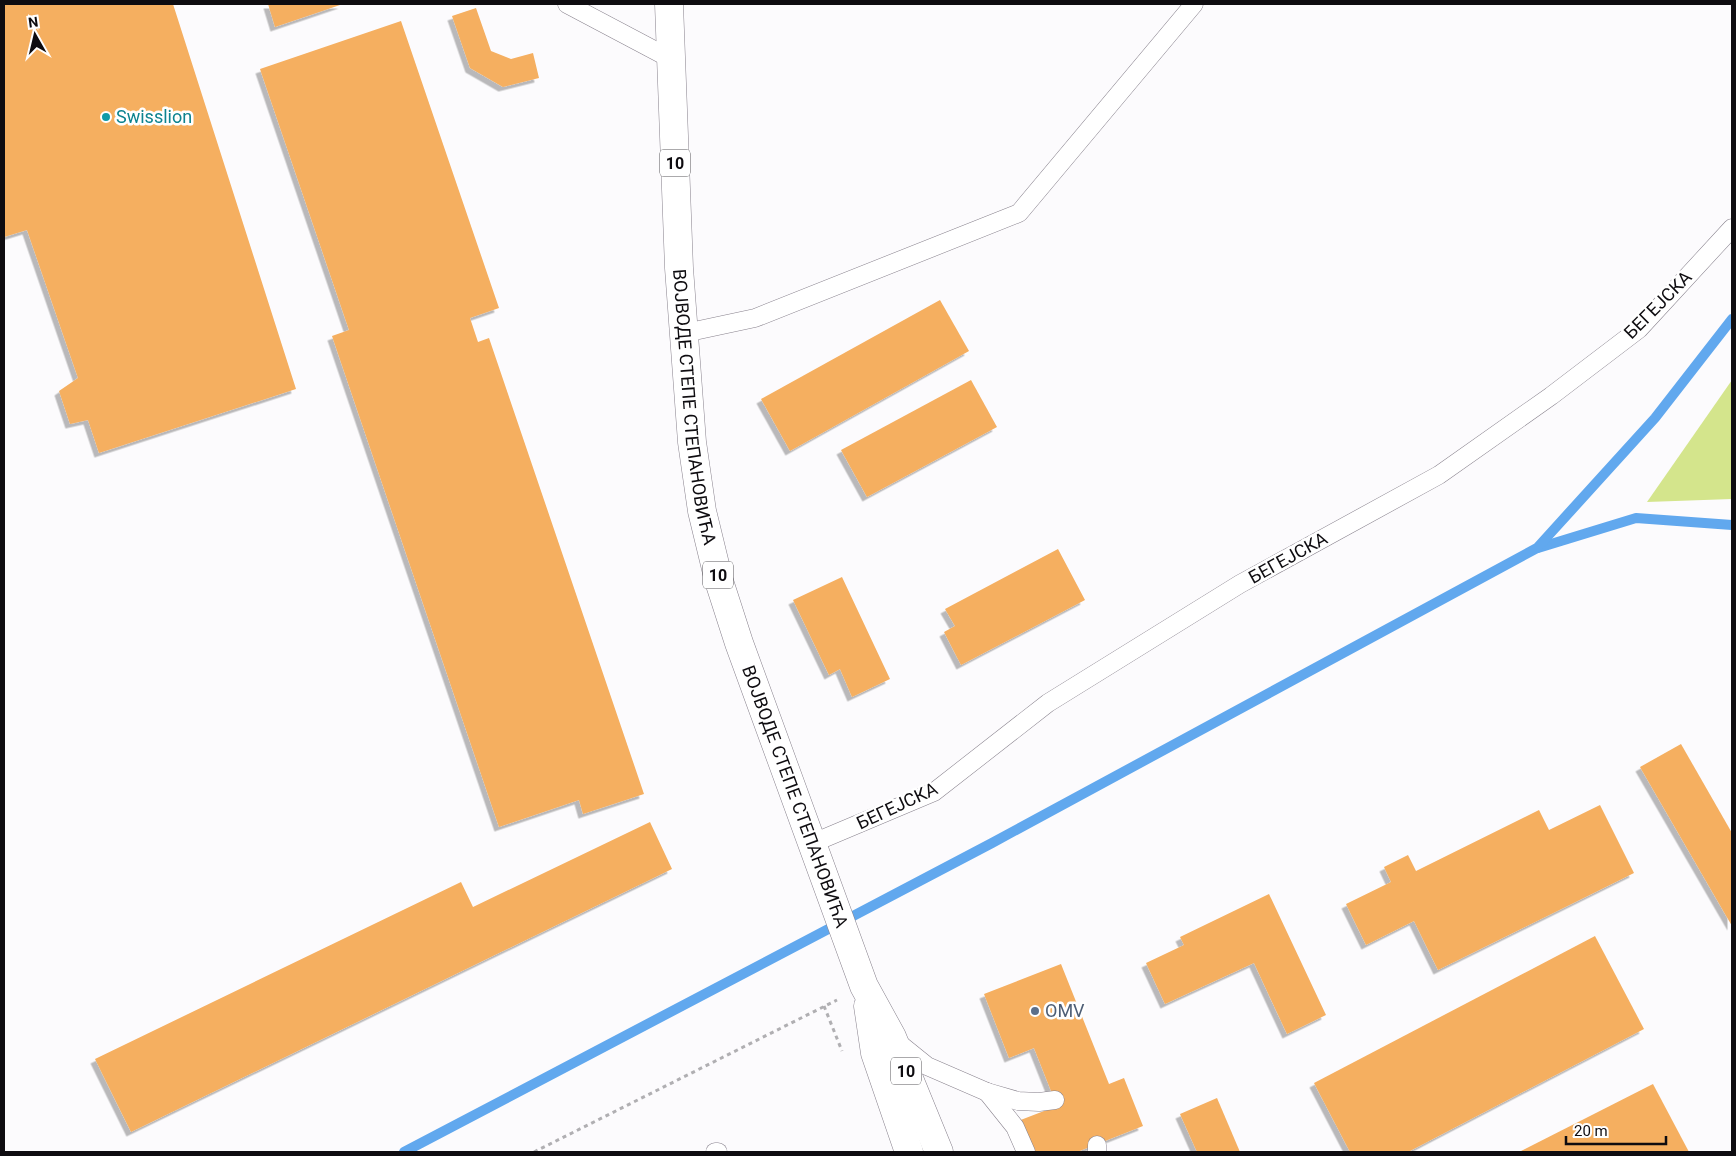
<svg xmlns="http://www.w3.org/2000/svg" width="1736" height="1156" font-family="Roboto,sans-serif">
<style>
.green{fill:#d4e58c}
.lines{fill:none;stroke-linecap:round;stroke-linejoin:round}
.stream{stroke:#61a8ee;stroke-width:10}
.building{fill:#f5af60;filter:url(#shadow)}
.lane-casing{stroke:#88828d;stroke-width:19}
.primary-casing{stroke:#88828d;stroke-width:29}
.path{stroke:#b0afb2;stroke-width:3;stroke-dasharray:4 4;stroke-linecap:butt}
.lane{stroke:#fff;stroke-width:18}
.primary{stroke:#fff;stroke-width:28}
.culture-dot{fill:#0f9aa8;stroke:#fff;stroke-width:2}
.service-dot{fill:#5c6f8a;stroke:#fff;stroke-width:2}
.labels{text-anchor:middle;stroke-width:5;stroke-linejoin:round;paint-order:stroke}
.shield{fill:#fff;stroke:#565558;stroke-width:1}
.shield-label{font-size:16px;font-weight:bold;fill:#0e0c10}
.culture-label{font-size:18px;fill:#0d838f;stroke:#fff;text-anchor:start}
.street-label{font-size:18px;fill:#0e0c10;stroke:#fff}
.service-label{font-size:18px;fill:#4e5e75;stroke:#fff;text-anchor:start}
</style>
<defs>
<filter id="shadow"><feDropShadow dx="-4.5" dy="4.5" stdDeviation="0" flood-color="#0004"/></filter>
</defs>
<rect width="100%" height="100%" fill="#fcfbfd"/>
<path class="green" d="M 1732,380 L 1732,499 L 1647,502 Z"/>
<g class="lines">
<g class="stream">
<path d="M 1538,548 L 1636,518 L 1732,525"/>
<path d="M 404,1152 L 992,843 L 1537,548 L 1655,418 L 1732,319"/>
</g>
</g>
<g class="building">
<path d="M 4,4 L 173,4 L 296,389 L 99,453 L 88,420 L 70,424 L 59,391 L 78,378 L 27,230 L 4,237 Z"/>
<path d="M 268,4 L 343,4 L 275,27 Z"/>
<path d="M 476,8 L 491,51 L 511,59 L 533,53 L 539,78 L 503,87 L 470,68 L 452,16 Z"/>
<path d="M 401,21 L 499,308 L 470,318 L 478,342 L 489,338 L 644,794 L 583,814 L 579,800 L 499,827 L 332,336 L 349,330 L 260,69 Z"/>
<path d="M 940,300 L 969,351 L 790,451 L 761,399 Z"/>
<path d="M 971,380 L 997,427 L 867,497 L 841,450 Z"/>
<path d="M 1058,549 L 1085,600 L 961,665 L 944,632 L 955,626 L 945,609 Z"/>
<path d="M 842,577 L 890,679 L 852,697 L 840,669 L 829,675 L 793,600 Z"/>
<path d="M 1681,744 L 1732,833 L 1732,926 L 1640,767 Z"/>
<path d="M 1600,805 L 1634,873 L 1438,970 L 1414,921 L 1366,945 L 1346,904 L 1391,882 L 1384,867 L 1408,855 L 1416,871 L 1539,810 L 1549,830 Z"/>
<path d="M 650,822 L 672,869 L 131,1132 L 95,1059 L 461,882 L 473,907 Z"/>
<path d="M 1269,894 L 1326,1015 L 1287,1034 L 1254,963 L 1165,1004 L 1146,963 L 1184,945 L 1180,937 Z"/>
<path d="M 1595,936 L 1644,1029 L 1408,1152 L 1350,1152 L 1314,1083 Z"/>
<path d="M 1061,964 L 1109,1084 L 1124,1078 L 1143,1126 L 1077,1152 L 1030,1152 L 1018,1121 L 1057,1106 L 1034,1048 L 1009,1058 L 984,994 Z"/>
<path d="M 1653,1084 L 1689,1152 L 1519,1152 Z"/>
<path d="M 1217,1098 L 1240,1152 L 1197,1152 L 1180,1114 Z"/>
</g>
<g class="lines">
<g class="lane-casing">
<g id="lane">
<path d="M 567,4 L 671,59"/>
<path d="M 685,333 L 755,318 L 1019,213 L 1194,4"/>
<path d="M 813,843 L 934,792 L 1048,703 L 1240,584 L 1439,475 L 1551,396 L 1639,329 L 1732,228"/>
<path d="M 896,1041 L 927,1066 L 987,1092 L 1018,1101 L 1039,1102 L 1055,1100"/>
<path d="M 987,1092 L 1015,1127 L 1026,1152"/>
<path d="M 1097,1145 L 1097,1152"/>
<path d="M 715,1152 L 718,1152"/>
</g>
</g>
<g class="primary-casing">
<g id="primary">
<path id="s1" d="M 669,4 L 679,268 L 692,442 L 702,511 L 719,581 L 739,643 L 864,986 L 892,1037 L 939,1152"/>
<path d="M 868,1006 L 875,1053 L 909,1152"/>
</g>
</g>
<g class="path">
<path d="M 824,1006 L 842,1051"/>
<path d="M 534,1152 L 837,1000"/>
</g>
<use href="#lane" class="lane"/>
<use href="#primary" class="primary"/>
</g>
<circle class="culture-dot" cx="106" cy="117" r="5"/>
<circle class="service-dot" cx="1035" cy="1011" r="5"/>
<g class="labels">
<g class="shield">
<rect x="660" y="149.5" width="30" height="27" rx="4"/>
<rect x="703" y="561.5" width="30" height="27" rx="4"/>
<rect x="891" y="1057.5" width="30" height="27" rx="4"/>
</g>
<g class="shield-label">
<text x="675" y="169">10</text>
<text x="718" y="581">10</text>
<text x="906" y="1077">10</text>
</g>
<g class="culture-label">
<text x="116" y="123">Swisslion</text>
</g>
<g class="street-label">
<text transform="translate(1658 305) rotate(-45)" y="6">БЕГЕЈСКА</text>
<text dy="6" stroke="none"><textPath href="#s1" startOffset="404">ВОЈВОДЕ СТЕПЕ СТЕПАНОВИЋА</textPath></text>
<text transform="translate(1288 558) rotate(-29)" y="6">БЕГЕЈСКА</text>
<text dy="6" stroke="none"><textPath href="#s1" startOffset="809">ВОЈВОДЕ СТЕПЕ СТЕПАНОВИЋА</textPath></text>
<text transform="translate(897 806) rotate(-25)" y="6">БЕГЕЈСКА</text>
</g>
<g class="service-label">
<text x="1045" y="1017">OMV</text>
</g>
</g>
<rect width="1736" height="1156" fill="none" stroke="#0e0c10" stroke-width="10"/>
<g transform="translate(35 35) rotate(352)" stroke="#ffffff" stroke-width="4" paint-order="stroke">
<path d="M0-4L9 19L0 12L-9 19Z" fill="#0e0c10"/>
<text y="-8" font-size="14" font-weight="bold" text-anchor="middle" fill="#0e0c10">N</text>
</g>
<path d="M1566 1136v8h100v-8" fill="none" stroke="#0e0c10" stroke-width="2.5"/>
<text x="1574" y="1136" font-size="15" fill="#0e0c10" stroke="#ffffff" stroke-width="4" paint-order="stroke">20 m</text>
</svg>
